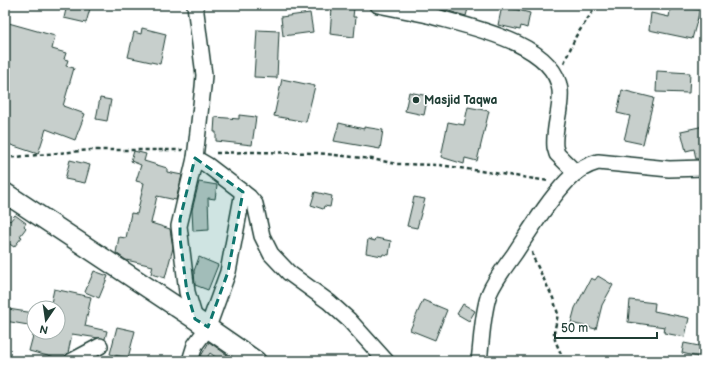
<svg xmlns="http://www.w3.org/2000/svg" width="709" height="366" font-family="'Balsamiq Sans',sans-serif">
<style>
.building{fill:#c7cfcc;stroke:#1f3d34}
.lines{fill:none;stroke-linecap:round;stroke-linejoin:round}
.minor-casing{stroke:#1f3d34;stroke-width:18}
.tertiary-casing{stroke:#1f3d34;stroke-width:22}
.path{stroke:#1f3d34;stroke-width:2.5;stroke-dasharray:4 3;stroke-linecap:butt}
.minor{stroke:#fff;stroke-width:15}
.tertiary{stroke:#fff;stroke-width:19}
.marked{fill:#0f766e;fill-opacity:0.2;stroke:#0f766e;stroke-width:3;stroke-dasharray:8 5;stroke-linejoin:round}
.poi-dot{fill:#1f3d34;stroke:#fff;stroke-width:1.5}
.labels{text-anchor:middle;stroke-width:3;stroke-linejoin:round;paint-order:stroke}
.poi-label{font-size:12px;font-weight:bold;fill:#1f3d34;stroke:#fff;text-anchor:start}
</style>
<rect width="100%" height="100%" fill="#fff"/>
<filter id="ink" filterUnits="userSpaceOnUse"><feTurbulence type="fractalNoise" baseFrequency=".025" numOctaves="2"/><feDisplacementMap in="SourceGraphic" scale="8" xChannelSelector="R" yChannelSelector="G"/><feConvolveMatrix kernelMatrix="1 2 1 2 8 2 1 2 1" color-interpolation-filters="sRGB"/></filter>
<g filter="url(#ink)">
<g class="building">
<path d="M 67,5 L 91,5 L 86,23 L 64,18 Z"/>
<path d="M 438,5 L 469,5 L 466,16 L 438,8 Z"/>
<path d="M 671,5 L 700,10 L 692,39 L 649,30 L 651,13 L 669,17 Z"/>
<path d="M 502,6 L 530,13 L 527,28 L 521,26 L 520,30 L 498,25 Z"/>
<path d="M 342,7 L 354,8 L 353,17 L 356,17 L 354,37 L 330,34 L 332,8 L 342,9 Z"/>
<path d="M 310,13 L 313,32 L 283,36 L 281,17 Z"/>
<path d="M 5,22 L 55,36 L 52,49 L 66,53 L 64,59 L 68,60 L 66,66 L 74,68 L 63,106 L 85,114 L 75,140 L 46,129 L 38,154 L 5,143 Z"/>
<path d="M 142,28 L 166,34 L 160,64 L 128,57 L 134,32 L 141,34 Z"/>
<path d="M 257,30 L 279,31 L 277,78 L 254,77 Z"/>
<path d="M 657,71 L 690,73 L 689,93 L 656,92 Z"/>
<path d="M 282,79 L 315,86 L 306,122 L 274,116 Z"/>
<path d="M 622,90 L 654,98 L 643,144 L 624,140 L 630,116 L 617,113 Z"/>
<path d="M 409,92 L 428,96 L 424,115 L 405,111 Z"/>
<path d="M 100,98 L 111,100 L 107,121 L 96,119 Z"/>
<path d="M 468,107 L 489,111 L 477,161 L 465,158 L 464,164 L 441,157 L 448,122 L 464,125 Z"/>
<path d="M 239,115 L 256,117 L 252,145 L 216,141 L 216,132 L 214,132 L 215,117 L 239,119 Z"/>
<path d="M 339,123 L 364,129 L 364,127 L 383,130 L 380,149 L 334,141 Z"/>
<path d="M 704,126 L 704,159 L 696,159 L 694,149 L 686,151 L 681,131 Z"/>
<path d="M 134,151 L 146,154 L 144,161 L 167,168 L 167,172 L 182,175 L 176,200 L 157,196 L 151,223 L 170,229 L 173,248 L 165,278 L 151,274 L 153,266 L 126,260 L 116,253 L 119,237 L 126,238 L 131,213 L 137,214 L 144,183 L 136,181 L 141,165 L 131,161 Z"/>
<path d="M 70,160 L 90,165 L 85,183 L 65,179 Z"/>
<path d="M 199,182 L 217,185 L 215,199 L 208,198 L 209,230 L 193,231 L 192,210 Z"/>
<path d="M 315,192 L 332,196 L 330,207 L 324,206 L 323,209 L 311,205 Z"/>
<path d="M 414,197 L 425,199 L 417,228 L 407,226 Z"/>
<path d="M 15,215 L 26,223 L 24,226 L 26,228 L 20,236 L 22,237 L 14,247 L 5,241 L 5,217 L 10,221 Z"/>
<path d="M 376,238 L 391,241 L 389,255 L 383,254 L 382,256 L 366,253 L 368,239 L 375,241 Z"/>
<path d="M 199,257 L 218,265 L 208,290 L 195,285 L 194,271 Z"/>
<path d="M 94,271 L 108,276 L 99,298 L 85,292 Z"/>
<path d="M 598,276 L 613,285 L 602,305 L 596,329 L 571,323 L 575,308 L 591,278 L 595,280 Z"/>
<path d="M 54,289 L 91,297 L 85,326 L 107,331 L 105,339 L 72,334 L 68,353 L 63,360 L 29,351 L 34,332 L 58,332 L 58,308 L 50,308 Z"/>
<path d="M 423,300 L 447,310 L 435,340 L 410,330 Z"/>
<path d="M 630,300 L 655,303 L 654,311 L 689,318 L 685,337 L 664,333 L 665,327 L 628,322 Z"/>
<path d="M 463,304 L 475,311 L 469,321 L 457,314 Z"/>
<path d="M 8,309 L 34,313 L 34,326 L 5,321 Z"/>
<path d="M 117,327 L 135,331 L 128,358 L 110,354 Z"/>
<path d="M 209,342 L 230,357 L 227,361 L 221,361 L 210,353 L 206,359 L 201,356 Z"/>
<path d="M 684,343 L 704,347 L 702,358 L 682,353 Z"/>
</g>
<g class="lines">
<g class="minor-casing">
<g id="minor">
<path d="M 195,5 L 204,75 L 203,87 L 195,158 L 179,226 L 187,292 L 195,319"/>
<path d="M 378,5 L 428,15 L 429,6"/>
<path d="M 428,15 C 466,26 554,42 560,90 C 562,108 553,128 555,147 L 557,154 L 576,173"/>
<path d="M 195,158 L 207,165 L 249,197 L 255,204 L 262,236 L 271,254 L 289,273 L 329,302 L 349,320 L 386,361"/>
<path d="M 72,361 L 100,346"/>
<path d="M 190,361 L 195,345 L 208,327 L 228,272 L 243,192"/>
<path d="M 479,361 C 482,339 482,315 489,294 C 495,279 506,266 515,253 C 531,229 547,202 567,181 C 575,172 587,165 598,162 L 669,169 L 704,168"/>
</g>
</g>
<g class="tertiary-casing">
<path id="tertiary" d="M 5,193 L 195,319 L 256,361"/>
</g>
<g class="path">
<path d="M 564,63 L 576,36 L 597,5"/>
<path d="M 216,153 L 251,152 L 317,153 L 372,159 L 397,164 L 439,165 L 549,181"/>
<path d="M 5,158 L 91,150 L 183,150"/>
<path d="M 532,252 L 533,257 L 553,298 L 558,314 L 554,333 L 555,340 L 564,361"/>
</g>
<use href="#minor" class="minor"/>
<use href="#tertiary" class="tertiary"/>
</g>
</g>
<path class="marked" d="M 195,158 L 243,192 L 228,272 L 208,327 L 195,319 L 187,292 L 180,238 L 180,219 Z"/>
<circle class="poi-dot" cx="416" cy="100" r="4"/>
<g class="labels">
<g class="poi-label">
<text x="424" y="104">Masjid Taqwa</text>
</g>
</g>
<rect width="709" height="366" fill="none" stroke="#fff" stroke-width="20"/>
<rect x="10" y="10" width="689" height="346" fill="none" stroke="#1f3d34" stroke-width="1.5" filter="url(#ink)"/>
<g transform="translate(46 320) rotate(193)"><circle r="19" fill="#ffffff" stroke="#a5b1ae"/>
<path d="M0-3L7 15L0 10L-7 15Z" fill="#1f3d34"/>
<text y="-6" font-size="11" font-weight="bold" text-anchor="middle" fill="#1f3d34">N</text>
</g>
<path d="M555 332v6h102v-6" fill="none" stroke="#1f3d34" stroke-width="2"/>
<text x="561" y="332" font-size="12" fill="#1f3d34" stroke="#ffffff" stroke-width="3" paint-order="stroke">50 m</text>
</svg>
